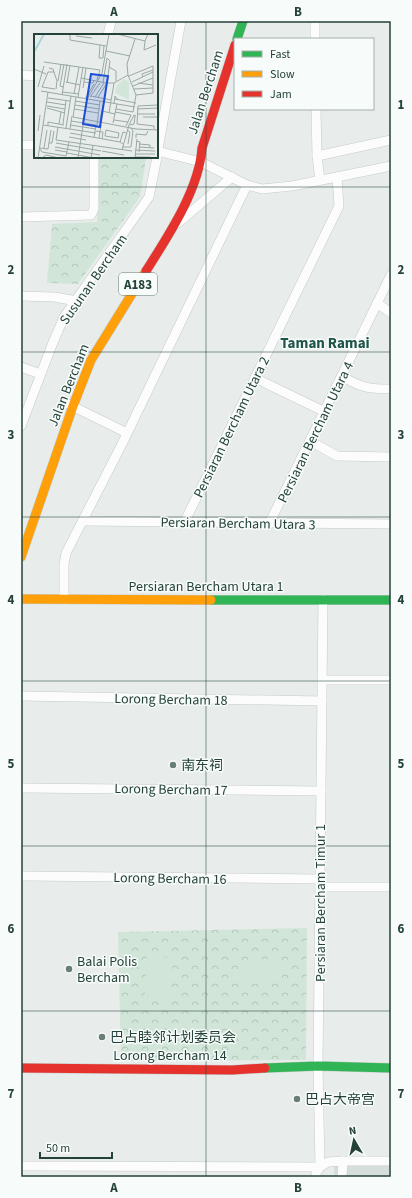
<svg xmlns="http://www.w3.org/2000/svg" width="412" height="1198" font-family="'Source Sans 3','Noto Sans SC',sans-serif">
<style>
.built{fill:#d6dedb}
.forest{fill:url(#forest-crowns)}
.garden{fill:#d1e6d8}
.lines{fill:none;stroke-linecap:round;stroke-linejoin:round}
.street-casing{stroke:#c5cac8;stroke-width:10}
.fast-casing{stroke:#c3cbc8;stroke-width:10}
.slow-casing{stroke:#c3cbc8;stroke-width:10}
.jam-casing{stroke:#c3cbc8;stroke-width:10}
.street{stroke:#fcfcfc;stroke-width:9}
.fast{stroke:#30b455;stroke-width:9}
.slow{stroke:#ff9f0a;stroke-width:9}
.jam{stroke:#e5322d;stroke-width:9}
.grid{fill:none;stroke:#24423a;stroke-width:1;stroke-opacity:0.55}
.poi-dot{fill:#697e78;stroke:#f7fbf9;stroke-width:1.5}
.labels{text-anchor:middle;stroke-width:3;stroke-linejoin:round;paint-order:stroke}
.shield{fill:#f7fbf9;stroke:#637a73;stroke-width:1}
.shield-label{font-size:13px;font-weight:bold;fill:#24423a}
.street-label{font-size:14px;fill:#24423a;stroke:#f7fbf9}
.poi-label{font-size:14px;fill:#24423a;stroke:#f7fbf9;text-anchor:start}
.neighbourhood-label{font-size:15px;font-weight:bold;fill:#1f5548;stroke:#f7fbf9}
.inset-river{fill:none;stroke:#a9d4db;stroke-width:2}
.inset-road{fill:none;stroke:#9aa9a4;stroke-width:1}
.view{fill:#1d4ed8;fill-opacity:0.15;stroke:#1d4ed8;stroke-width:2}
.inset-edge{fill:none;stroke:#24423a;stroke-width:2}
.neatline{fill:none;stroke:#24423a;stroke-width:1.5}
.grid-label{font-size:13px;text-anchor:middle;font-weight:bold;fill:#24423a}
</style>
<defs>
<pattern id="forest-crowns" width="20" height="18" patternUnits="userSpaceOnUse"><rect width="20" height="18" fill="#d1e6d8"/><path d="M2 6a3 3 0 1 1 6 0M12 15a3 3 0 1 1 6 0" fill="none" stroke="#b3c6ba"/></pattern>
</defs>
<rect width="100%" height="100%" fill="#e8edeb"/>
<rect class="built" x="334" y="1159" width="55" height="18"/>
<g class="forest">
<path d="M 97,157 L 146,159 L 140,197 L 78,284 L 47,283 L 52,224 L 97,222 Z"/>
<path d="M 307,928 L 306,1060 L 121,1061 L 118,932 Z"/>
</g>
<g class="garden">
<path d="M 147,956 L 173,958 L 170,996 L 145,995 Z"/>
<path d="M 281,958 L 282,982 L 240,985 L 238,961 Z"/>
</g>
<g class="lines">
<g class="street-casing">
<g id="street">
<path d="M 315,21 L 315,39"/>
<path d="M 108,35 L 111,21"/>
<path d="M 21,75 L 35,76"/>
<path d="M 316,109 L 317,156 L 320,180"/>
<path d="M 21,145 L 35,145"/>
<path d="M 157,151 L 201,162 L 247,185 L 262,189 L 292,186 L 391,166"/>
<path d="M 157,155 L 181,21"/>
<path d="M 317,156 L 391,140"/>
<path d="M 21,217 L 91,215 L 94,209 L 94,157"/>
<path d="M 178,223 L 232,177"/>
<path d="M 21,296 L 54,297 L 77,301"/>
<path d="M 377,303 L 391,313"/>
<path d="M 21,367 L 40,374"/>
<path d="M 342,376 C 361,388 369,389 391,389"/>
<path d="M 255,378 L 323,411"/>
<path d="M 66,403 L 127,433"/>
<path d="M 21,426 L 52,345 L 64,317 L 149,197 L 157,157"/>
<path d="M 310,441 L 337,456 L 391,457"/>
<path d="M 84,521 L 391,524"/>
<path d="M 184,523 L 339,206 L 337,177"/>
<path d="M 269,524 L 391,275"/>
<path d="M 64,599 L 64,564 L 66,553 L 122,444 L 247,185"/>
<path d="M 323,600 L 318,1066 L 320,1167 L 328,1162 L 343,1161 L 342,1177"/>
<path d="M 322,680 L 391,680"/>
<path d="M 21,696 L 322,701"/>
<path d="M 21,788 L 321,791"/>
<path d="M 21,876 L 320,879"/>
<path d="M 320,887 L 391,887"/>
<path d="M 343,1161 L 391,1161"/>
<path d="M 21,1166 L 320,1167 L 316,1173 L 316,1177"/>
</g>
</g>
<g class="fast-casing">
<g id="fast">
<path d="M 237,39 L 243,21"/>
<path d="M 211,600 L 391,600"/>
<path d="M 265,1068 L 318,1066 L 391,1068"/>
</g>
</g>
<g class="slow-casing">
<g id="slow">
<path d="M 21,557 L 73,406 L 91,360 L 146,271"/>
<path d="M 21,599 L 211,600"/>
</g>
</g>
<g class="jam-casing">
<g id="jam">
<path d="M 146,271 C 168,236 199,190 202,148 L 235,45"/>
<path d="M 21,1068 L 232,1070 L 265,1068"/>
</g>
</g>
<use href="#street" class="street"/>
<use href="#fast" class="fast"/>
<use href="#slow" class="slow"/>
<use href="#jam" class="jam"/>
</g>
<path class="grid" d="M 206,21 L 206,1177M 21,187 L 391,187M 21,352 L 391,352M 21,517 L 391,517M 21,681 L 391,681M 21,846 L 391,846M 21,1011 L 391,1011"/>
<g class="poi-dot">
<circle cx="173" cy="765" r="4"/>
<circle cx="69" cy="969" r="4"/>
<circle cx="102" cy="1037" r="4"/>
<circle cx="297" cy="1099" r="4"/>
</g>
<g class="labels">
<rect class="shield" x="119" y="273" width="38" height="22" rx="3"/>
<g class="shield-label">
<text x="138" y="289">A183</text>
</g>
<g class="street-label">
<text transform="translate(205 92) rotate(-72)" y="5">Jalan Bercham</text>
<text transform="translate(93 279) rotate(-55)" y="5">Susunan Bercham</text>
<text transform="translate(68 385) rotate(-68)" y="5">Jalan Bercham</text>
<text transform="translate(231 427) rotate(-64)" y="5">Persiaran Bercham Utara 2</text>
<text transform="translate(315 432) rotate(-64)" y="5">Persiaran Bercham Utara 4</text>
<text transform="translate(238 523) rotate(1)" y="5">Persiaran Bercham Utara 3</text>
<text x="206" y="591">Persiaran Bercham Utara 1</text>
<text transform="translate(171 699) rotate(1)" y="5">Lorong Bercham 18</text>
<text transform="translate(171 789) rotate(1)" y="5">Lorong Bercham 17</text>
<text transform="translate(170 878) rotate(1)" y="5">Lorong Bercham 16</text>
<text transform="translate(320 903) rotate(-90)" y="5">Persiaran Bercham Timur 1</text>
<text x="170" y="1060">Lorong Bercham 14</text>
</g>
<g class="poi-label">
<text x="181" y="770">南东祠</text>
<text x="77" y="966">Balai Polis<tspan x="77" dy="16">Bercham</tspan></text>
<text x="110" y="1042">巴占睦邻计划委员会</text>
<text x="305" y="1104">巴占大帝宫</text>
</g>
<g class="neighbourhood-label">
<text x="325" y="348">Taman Ramai</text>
</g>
</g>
<g transform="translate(34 34)">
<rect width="124" height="124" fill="#e8edeb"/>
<path d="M 90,45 L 95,48 L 95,66 L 81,59 L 82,52 Z" fill="#d1e6d8"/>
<path class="inset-river" d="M 0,18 L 10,0"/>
<path class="inset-road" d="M 36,0 L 36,6 L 72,12M 83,0 L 111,7 L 114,0M 42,2 L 58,4M 101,5 L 93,30 L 94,41 L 102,61M 111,7 L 110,16 L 122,11M 66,11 L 65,24 L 69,24 L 70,11M 72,17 L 96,22M 10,28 L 66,36 L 63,46M 75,33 L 82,37 L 82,47M 15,34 L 19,35 L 23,47 L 22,55M 0,35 L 12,40M 20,38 L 14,38 L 8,53 L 21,55M 95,42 L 119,32 L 119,59 L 102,61M 109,43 L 108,40 L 119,36M 47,44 L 72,49 L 80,49 L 94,41M 24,47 L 27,30M 32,48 L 46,51M 50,48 L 59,49 L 60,46M 98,48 L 119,38M 33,49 L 36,31M 69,49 L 73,24 L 76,27 L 73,48M 104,49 L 119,51M 99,52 L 119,44M 4,53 L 10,32M 29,53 L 26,52 L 30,30M 49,54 L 52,34M 100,55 L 119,54M 7,57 L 101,73M 28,58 L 45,60M 40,60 L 45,33M 28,61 L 33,30M 57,62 L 77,66M 42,63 L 39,83 L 102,95 L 124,96M 44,63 L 49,33M 56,63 L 66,49M 61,63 L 70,49M 64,63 L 73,49M 14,64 L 36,67M 51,65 L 60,50M 81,65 L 102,69M 41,67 L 66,71M 13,68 L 32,71M 80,69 L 81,62 L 84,66M 41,71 L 65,75M 13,72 L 31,75M 13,74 L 31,79M 40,75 L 64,79M 82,75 L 99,78 L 102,61M 103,75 L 124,74M 68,77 L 81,80M 81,78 L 97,81 L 92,92M 75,79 L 80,49M 103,80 L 121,80M 109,83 L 124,83M 80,86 L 94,88M 37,87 L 62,91 L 60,103M 66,87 L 69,71M 79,89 L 83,70M 25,90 L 27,78M 29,90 L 32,67M 9,91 L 62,99M 14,91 L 14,88 L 30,91M 36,91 L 62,95M 63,91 L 66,67M 96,91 L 100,90 L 101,82M 32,94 L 37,62M 36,95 L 38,82M 120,95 L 120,92 L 103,90 L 104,72 L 124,71M 72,96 L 85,99 L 84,104 L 71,102 ZM 93,96 L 96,98 L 94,110M 4,97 L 6,81M 62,97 L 69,98 L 68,105M 36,99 L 86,108M 35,103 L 52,106M 65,104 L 67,91M 102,104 L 102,100 L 112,101 L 114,97M 22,106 L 98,117M 22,106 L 24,93M 102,107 L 106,108 L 105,118M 15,109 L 18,109 L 20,97M 22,109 L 67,117M 89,110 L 86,108 L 89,98 L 92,99M 105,110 L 116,111 L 116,114M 21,113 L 66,121M 88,113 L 97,113 L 99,97 L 97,94M 105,113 L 120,114M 6,114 L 14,115 L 17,96M 10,114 L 13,96M 6,115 L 8,118 L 32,122 L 35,108M 21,116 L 33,118M 88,116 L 95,91 L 100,81 L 102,82M 101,116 L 121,117M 68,117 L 90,121M 33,119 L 60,124M 101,120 L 121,120M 101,123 L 116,123M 4,124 L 14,58M 8,124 L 12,121 L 25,124M 44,124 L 53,65 L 68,39 L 75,0M 57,124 L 59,111M 101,124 L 103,105"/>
<path class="view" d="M 57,40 L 74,42 L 66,93 L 49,90 Z"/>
<rect width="124" height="124" class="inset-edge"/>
</g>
<rect width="412" height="1198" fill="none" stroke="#f7fbf9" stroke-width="44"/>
<rect x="234" y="38" width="140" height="72" fill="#f7fbf9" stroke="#a3b1ad"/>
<rect x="242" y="51" width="20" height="6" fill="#30b455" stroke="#a3b1ad"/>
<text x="270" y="58" font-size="12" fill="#24423a">Fast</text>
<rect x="242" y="71" width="20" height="6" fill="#ff9f0a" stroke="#a3b1ad"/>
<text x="270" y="78" font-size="12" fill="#24423a">Slow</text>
<rect x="242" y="91" width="20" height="6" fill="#e5322d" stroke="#a3b1ad"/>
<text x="270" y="98" font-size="12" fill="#24423a">Jam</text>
<g transform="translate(354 1140) rotate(351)" stroke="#f7fbf9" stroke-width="3" paint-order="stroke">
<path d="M0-3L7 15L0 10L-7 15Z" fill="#24423a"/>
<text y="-6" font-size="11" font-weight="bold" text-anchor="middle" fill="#24423a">N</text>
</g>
<path d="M40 1152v6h72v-6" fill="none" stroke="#24423a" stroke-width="2"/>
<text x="46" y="1152" font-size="12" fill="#24423a" stroke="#f7fbf9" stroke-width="3" paint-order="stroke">50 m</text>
<rect x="22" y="22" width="368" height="1154" class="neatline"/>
<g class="grid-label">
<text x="114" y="16">A</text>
<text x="298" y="16">B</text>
<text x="11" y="109">1</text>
<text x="401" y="109">1</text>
<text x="11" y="274">2</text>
<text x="401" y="274">2</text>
<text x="11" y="439">3</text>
<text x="401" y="439">3</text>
<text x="11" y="604">4</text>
<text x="401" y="604">4</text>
<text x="11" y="768">5</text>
<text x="401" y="768">5</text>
<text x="11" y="933">6</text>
<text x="401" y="933">6</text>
<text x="11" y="1098">7</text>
<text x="401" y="1098">7</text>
<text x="114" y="1192">A</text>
<text x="298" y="1192">B</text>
</g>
</svg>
